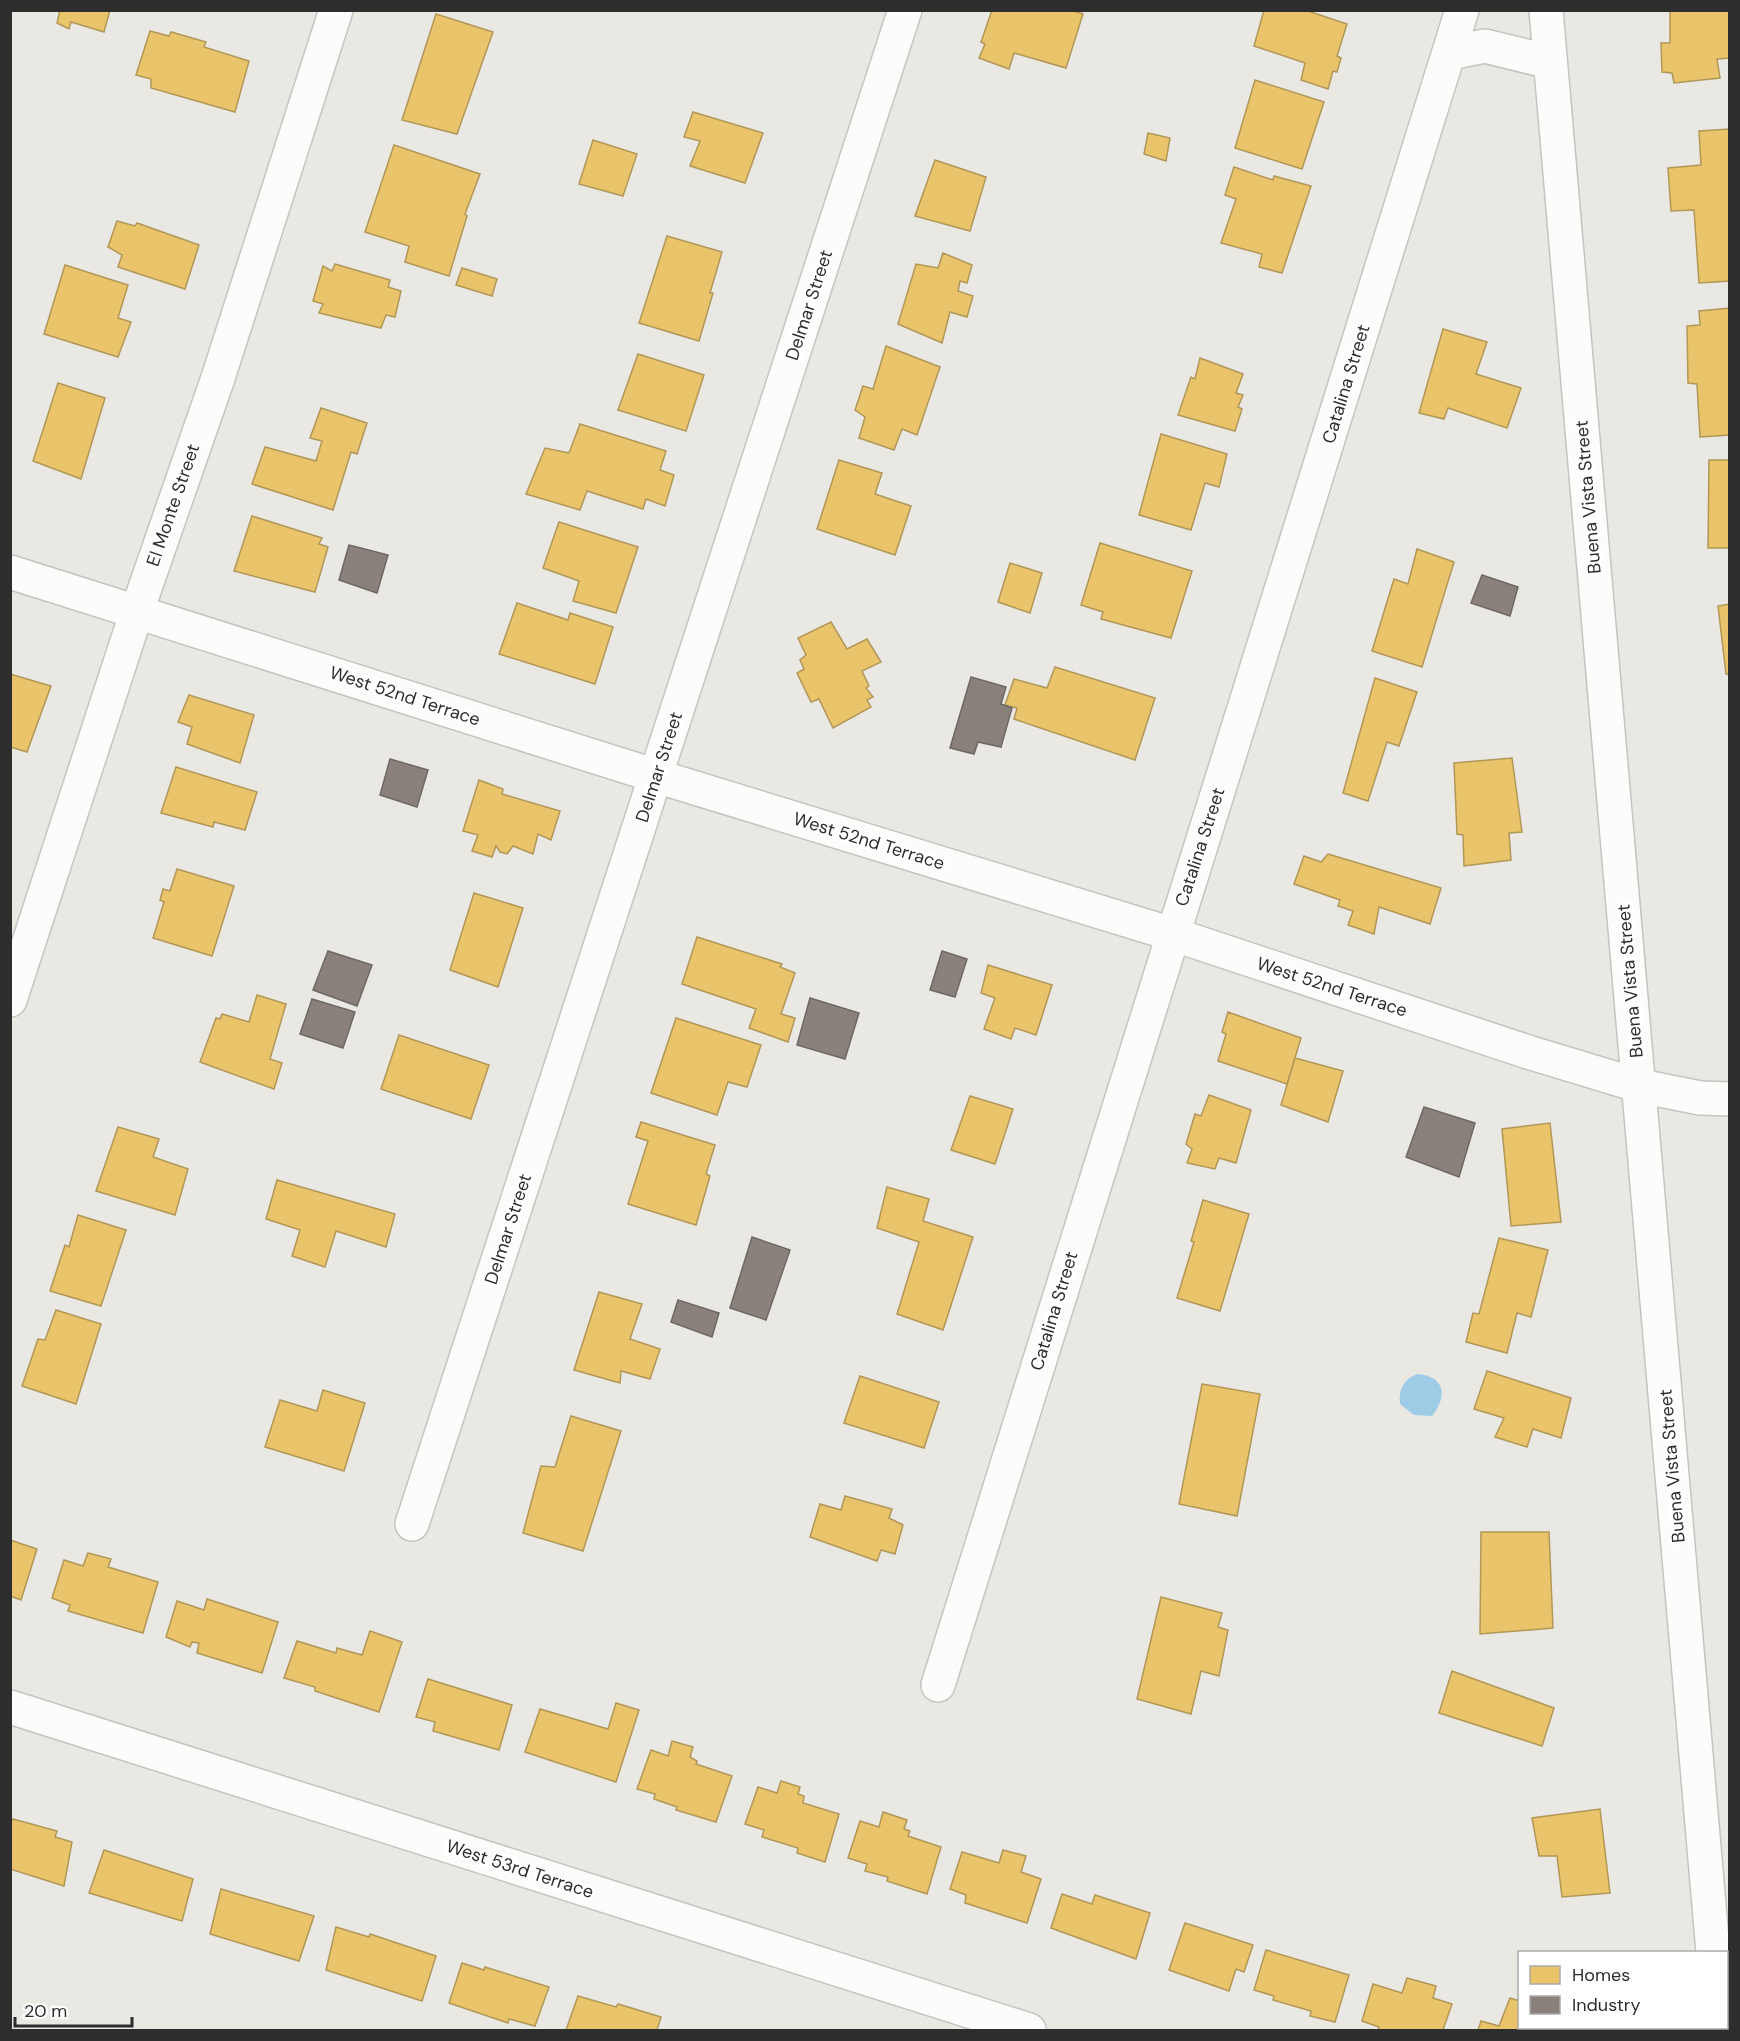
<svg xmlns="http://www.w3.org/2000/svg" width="1740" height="2041" font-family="'DM Sans',sans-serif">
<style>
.water{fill:#9ecbe5}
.homes{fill:#e9c46a;stroke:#b19758;stroke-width:1.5}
.industry{fill:#8a817c;stroke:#6e6864;stroke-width:1.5}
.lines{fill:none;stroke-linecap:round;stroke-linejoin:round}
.street-casing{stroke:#c4c4c3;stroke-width:36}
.street{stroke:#fcfcfb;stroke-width:33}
.labels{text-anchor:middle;stroke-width:6;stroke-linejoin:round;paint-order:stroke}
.street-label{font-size:18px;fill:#2d2d2d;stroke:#fff}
</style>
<rect width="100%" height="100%" fill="#eae8e3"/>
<path class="water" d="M 1417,1374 C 1445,1376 1448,1396 1432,1416 L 1414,1415 L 1400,1404 C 1398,1390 1404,1379 1417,1374 Z"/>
<g class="homes">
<path d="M 60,10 L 110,10 L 104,32 L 71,22 L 69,29 L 57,23 Z"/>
<path d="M 992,10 L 1071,10 L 1083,14 L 1066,68 L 1014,53 L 1009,69 L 979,58 L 985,44 L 981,42 Z"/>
<path d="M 1264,10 L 1305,10 L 1347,24 L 1337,56 L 1341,58 L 1337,72 L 1333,71 L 1328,89 L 1301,80 L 1305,63 L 1254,46 Z"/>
<path d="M 1670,10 L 1729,10 L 1730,58 L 1717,59 L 1720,78 L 1674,83 L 1672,73 L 1662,72 L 1661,43 L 1670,43 Z"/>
<path d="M 436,14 L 493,32 L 457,134 L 402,120 Z"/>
<path d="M 150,31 L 169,36 L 171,32 L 206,42 L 204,47 L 249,61 L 235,112 L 151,88 L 151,79 L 136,75 Z"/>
<path d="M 1255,80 L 1324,102 L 1302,169 L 1235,148 Z"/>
<path d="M 693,112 L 763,133 L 745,183 L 690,166 L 700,141 L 684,137 Z"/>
<path d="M 1730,129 L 1730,281 L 1699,283 L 1694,210 L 1671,211 L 1668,168 L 1701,165 L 1699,131 Z"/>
<path d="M 1148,133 L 1170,138 L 1166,161 L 1144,154 Z"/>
<path d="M 593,140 L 637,154 L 623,196 L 579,184 Z"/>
<path d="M 394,145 L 480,174 L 465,214 L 467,216 L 449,276 L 405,262 L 409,246 L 365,232 Z"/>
<path d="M 935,160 L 986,177 L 970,231 L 915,216 Z"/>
<path d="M 1234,167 L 1273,180 L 1274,176 L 1311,186 L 1282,273 L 1259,267 L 1262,254 L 1221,243 L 1236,199 L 1225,195 Z"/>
<path d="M 117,221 L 135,226 L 137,223 L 199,245 L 185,289 L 118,267 L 122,255 L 108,247 Z"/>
<path d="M 667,236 L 722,252 L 710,293 L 713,293 L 699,341 L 639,323 Z"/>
<path d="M 943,253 L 972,265 L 967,283 L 960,281 L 958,291 L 973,296 L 967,317 L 950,312 L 942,343 L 898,324 L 916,264 L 938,268 Z"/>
<path d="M 335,264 L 390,280 L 388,287 L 401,291 L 395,317 L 386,315 L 381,328 L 319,313 L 323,304 L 313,301 L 323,266 L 332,271 Z"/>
<path d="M 65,265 L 128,285 L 118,318 L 131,322 L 118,357 L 44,334 Z"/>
<path d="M 462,268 L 497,279 L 492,296 L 456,285 Z"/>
<path d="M 1730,308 L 1730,435 L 1700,437 L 1697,384 L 1688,383 L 1687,326 L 1700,325 L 1699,311 Z"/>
<path d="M 1443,329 L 1487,342 L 1476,374 L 1521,388 L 1507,428 L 1448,408 L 1444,419 L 1419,413 Z"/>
<path d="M 886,346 L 940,367 L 917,435 L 902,429 L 894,450 L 859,438 L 865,417 L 855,410 L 863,386 L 873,389 Z"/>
<path d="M 638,354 L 704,375 L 686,431 L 618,410 Z"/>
<path d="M 1200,358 L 1243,374 L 1236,393 L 1243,395 L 1238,407 L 1242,409 L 1235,431 L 1178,415 L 1191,377 L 1195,379 Z"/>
<path d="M 58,383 L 105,398 L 81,479 L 33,461 Z"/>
<path d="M 321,408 L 367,423 L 357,454 L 351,452 L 333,510 L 252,484 L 265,447 L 316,461 L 322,441 L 310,438 Z"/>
<path d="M 580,424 L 666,451 L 660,470 L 674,475 L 665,506 L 646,499 L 643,509 L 587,491 L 580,510 L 526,494 L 545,448 L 569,453 Z"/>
<path d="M 1161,434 L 1227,454 L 1219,487 L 1205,483 L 1191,530 L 1139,515 Z"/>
<path d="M 839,460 L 882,473 L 875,494 L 911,506 L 895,555 L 817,529 Z"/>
<path d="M 1709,460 L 1730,460 L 1730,548 L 1708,548 Z"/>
<path d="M 252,516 L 322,538 L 319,544 L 328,547 L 315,592 L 234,571 Z"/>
<path d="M 559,522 L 638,547 L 616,613 L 573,601 L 579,581 L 543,568 Z"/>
<path d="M 1100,543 L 1192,571 L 1171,638 L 1101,619 L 1103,612 L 1081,605 Z"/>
<path d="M 1417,549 L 1454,562 L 1422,667 L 1372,651 L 1394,579 L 1408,584 Z"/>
<path d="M 1010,563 L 1042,573 L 1030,613 L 998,602 Z"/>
<path d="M 517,603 L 568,620 L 570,613 L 613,627 L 595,684 L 499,654 Z"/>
<path d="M 1730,604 L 1730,674 L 1726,674 L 1718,606 Z"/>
<path d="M 831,622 L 847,649 L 867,639 L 881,662 L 862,671 L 869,686 L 866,688 L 873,697 L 867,700 L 871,707 L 833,728 L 819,699 L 811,702 L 797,673 L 804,669 L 800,660 L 806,655 L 798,638 Z"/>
<path d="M 1055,667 L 1155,698 L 1135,760 L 1014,719 L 1017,708 L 1005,705 L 1014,679 L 1047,688 Z"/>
<path d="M 10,674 L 51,686 L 27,752 L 10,747 Z"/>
<path d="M 1375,678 L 1417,692 L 1399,746 L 1387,742 L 1368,801 L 1343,793 Z"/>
<path d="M 189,695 L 254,715 L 240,763 L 187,744 L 192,727 L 178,722 Z"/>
<path d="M 1512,758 L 1522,832 L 1509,833 L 1511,860 L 1464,866 L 1463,835 L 1457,834 L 1454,763 Z"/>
<path d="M 176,767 L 257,792 L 245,830 L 214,822 L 213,827 L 161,813 Z"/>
<path d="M 479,780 L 503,789 L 502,794 L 560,811 L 551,840 L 538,834 L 533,854 L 513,846 L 507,854 L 500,852 L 496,846 L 492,857 L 472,851 L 478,835 L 463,831 Z"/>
<path d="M 1328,854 L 1441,888 L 1430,924 L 1379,907 L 1374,934 L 1348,925 L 1353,911 L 1338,906 L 1340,900 L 1294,884 L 1304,856 L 1321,862 Z"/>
<path d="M 177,869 L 234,886 L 212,956 L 153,938 L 164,902 L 160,900 L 163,889 L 170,891 Z"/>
<path d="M 474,893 L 523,908 L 498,987 L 450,970 Z"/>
<path d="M 697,937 L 782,964 L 780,967 L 795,973 L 781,1014 L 795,1018 L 788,1042 L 749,1028 L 756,1009 L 682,984 Z"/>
<path d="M 988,965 L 1052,985 L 1036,1035 L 1015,1028 L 1011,1039 L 984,1029 L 995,998 L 981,993 Z"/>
<path d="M 257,995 L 286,1004 L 270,1059 L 282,1063 L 274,1089 L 200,1062 L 216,1018 L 220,1019 L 222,1014 L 249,1022 Z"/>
<path d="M 1228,1012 L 1301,1038 L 1287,1084 L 1218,1061 L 1226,1034 L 1222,1032 Z"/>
<path d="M 676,1018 L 761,1045 L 747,1087 L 728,1082 L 717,1115 L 651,1093 Z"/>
<path d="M 399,1035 L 489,1065 L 471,1119 L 381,1089 Z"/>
<path d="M 1295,1058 L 1343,1071 L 1328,1122 L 1281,1105 Z"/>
<path d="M 1209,1095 L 1251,1110 L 1236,1163 L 1219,1158 L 1215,1169 L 1187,1163 L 1192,1149 L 1186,1144 L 1195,1114 L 1201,1116 Z"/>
<path d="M 970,1096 L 1013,1109 L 995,1164 L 951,1150 Z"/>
<path d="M 641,1122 L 715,1145 L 706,1174 L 710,1176 L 696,1225 L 628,1204 L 648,1141 L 636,1137 Z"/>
<path d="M 1550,1123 L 1561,1222 L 1511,1226 L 1502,1129 Z"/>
<path d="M 118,1127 L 159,1139 L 153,1157 L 188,1169 L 175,1215 L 96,1191 Z"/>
<path d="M 277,1180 L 395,1214 L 386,1247 L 336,1231 L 325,1267 L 292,1256 L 300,1230 L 266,1219 Z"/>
<path d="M 887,1187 L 929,1199 L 923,1221 L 973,1237 L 943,1330 L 897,1314 L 919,1242 L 877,1228 Z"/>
<path d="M 1203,1200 L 1249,1214 L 1220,1311 L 1177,1298 L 1194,1242 L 1191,1241 Z"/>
<path d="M 78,1215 L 126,1230 L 101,1306 L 50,1291 L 65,1245 L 69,1247 Z"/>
<path d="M 1499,1238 L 1548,1250 L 1531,1317 L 1517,1313 L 1507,1353 L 1466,1342 L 1473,1313 L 1479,1314 Z"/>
<path d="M 599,1292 L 642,1304 L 630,1339 L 660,1349 L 650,1379 L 621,1371 L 620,1383 L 574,1370 Z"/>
<path d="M 56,1310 L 101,1324 L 76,1404 L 22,1386 L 38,1339 L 45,1340 Z"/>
<path d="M 1487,1371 L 1571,1398 L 1561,1438 L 1533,1429 L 1527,1447 L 1495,1437 L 1504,1418 L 1474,1409 Z"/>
<path d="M 860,1376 L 939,1402 L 924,1448 L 844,1423 Z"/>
<path d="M 1202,1384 L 1260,1394 L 1237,1516 L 1179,1504 Z"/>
<path d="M 323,1390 L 365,1403 L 344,1471 L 265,1447 L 280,1400 L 317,1411 Z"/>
<path d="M 571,1416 L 621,1431 L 583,1551 L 523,1533 L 541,1466 L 555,1467 Z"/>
<path d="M 845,1496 L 892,1509 L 889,1518 L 903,1525 L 895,1554 L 881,1550 L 877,1561 L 810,1537 L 820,1504 L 841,1510 Z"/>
<path d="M 1481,1532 L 1549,1532 L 1553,1628 L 1480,1634 Z"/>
<path d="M 10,1540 L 37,1549 L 21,1600 L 10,1596 Z"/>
<path d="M 88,1553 L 111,1559 L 108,1567 L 158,1582 L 143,1633 L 68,1611 L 70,1605 L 52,1598 L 64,1560 L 83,1566 Z"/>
<path d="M 1161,1597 L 1222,1613 L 1218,1627 L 1228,1630 L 1219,1676 L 1201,1671 L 1191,1714 L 1137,1699 Z"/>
<path d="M 207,1599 L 278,1622 L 262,1673 L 197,1653 L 199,1643 L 192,1642 L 190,1647 L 166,1637 L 177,1601 L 204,1610 Z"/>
<path d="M 370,1631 L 402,1642 L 379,1712 L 315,1691 L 315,1687 L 284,1678 L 297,1641 L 336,1653 L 337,1648 L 362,1655 Z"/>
<path d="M 1452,1671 L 1554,1708 L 1542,1746 L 1439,1713 Z"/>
<path d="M 428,1679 L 512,1705 L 499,1750 L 433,1731 L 435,1722 L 416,1717 Z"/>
<path d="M 616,1703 L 639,1710 L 616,1782 L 525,1752 L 540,1709 L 608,1729 Z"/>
<path d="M 672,1741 L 693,1747 L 690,1757 L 697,1761 L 696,1764 L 732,1776 L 716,1822 L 676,1810 L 677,1807 L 654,1799 L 655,1794 L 637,1789 L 651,1750 L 668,1756 Z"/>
<path d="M 781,1781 L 800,1787 L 798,1794 L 804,1796 L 803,1803 L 839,1814 L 825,1862 L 797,1853 L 798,1848 L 762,1837 L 764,1830 L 745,1824 L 758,1787 L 777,1793 Z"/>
<path d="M 1600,1809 L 1610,1893 L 1562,1897 L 1557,1856 L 1539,1856 L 1532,1818 Z"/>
<path d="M 883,1812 L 907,1820 L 904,1829 L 910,1831 L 908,1836 L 941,1847 L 927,1894 L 887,1881 L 888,1877 L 865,1871 L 867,1864 L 848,1858 L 860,1821 L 879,1827 Z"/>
<path d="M 13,1819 L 57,1831 L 55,1837 L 72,1842 L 64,1886 L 10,1869 L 10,1823 Z"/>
<path d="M 104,1850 L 193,1879 L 182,1921 L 89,1893 Z"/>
<path d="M 1003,1850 L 1026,1856 L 1021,1872 L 1041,1879 L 1027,1923 L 965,1903 L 966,1895 L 950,1889 L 962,1852 L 999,1863 Z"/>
<path d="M 221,1889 L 314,1916 L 299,1961 L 210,1934 Z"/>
<path d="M 1062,1894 L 1092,1904 L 1095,1895 L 1150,1913 L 1136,1959 L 1051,1928 Z"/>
<path d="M 1185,1923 L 1253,1945 L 1244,1972 L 1236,1969 L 1229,1991 L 1169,1970 Z"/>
<path d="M 336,1927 L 369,1937 L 370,1934 L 436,1956 L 422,2001 L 326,1970 Z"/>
<path d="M 1266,1950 L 1349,1975 L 1335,2022 L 1310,2016 L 1311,2011 L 1273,2000 L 1274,1996 L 1254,1990 Z"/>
<path d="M 462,1963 L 484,1970 L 485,1967 L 549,1987 L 535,2026 L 509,2019 L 508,2023 L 449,2003 Z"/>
<path d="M 1407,1978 L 1436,1986 L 1433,1998 L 1452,2004 L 1443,2030 L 1378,2030 L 1379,2027 L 1362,2021 L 1373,1984 L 1402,1993 Z"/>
<path d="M 578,1996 L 616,2007 L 618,2004 L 661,2017 L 657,2030 L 566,2030 Z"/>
<path d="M 1510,1998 L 1520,2001 L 1520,2028 L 1569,2028 L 1568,2030 L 1478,2030 L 1481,2021 L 1499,2026 Z"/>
</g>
<g class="industry">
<path d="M 349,545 L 388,555 L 377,593 L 339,580 Z"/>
<path d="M 1482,575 L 1518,587 L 1510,616 L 1471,603 Z"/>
<path d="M 971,677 L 1006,687 L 1001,704 L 1012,708 L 1001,747 L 978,742 L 974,754 L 950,748 Z"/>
<path d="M 390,759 L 428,770 L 417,807 L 380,795 Z"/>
<path d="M 328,951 L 372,965 L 357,1006 L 313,990 Z"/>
<path d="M 942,951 L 967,959 L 955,997 L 930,990 Z"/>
<path d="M 810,998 L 859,1013 L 845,1059 L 797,1045 Z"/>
<path d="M 312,999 L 355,1012 L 343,1048 L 300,1034 Z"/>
<path d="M 1424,1107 L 1475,1123 L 1459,1177 L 1406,1157 Z"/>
<path d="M 752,1237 L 790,1250 L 766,1320 L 730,1308 Z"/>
<path d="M 678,1300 L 719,1313 L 712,1337 L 671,1322 Z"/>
</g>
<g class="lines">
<g class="street-casing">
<g id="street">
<path d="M 1546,10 L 1713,1952"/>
<path d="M 1449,53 L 1485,46 L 1550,62"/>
<path d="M 10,572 L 656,776 L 1172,934 L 1528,1052 L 1640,1086 L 1700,1098 L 1730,1099"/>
<path d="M 10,1000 L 137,611 L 218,378 L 336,10"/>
<path d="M 412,1524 L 905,10"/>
<path d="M 938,1685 C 1112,1126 1289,569 1462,10"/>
<path d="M 10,1707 L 1029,2030"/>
<path d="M 1720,2028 L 1720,2030"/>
</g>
</g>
<use href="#street" class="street"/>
</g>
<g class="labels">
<g class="street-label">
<text transform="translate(809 305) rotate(-72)" y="6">Delmar Street</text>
<text transform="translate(1346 384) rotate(-73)" y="6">Catalina Street</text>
<text transform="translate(1588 497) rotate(-95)" y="6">Buena Vista Street</text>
<text transform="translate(173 505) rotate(-71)" y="6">El Monte Street</text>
<text transform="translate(405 696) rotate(18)" y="6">West 52nd Terrace</text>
<text transform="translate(659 767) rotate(-72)" y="6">Delmar Street</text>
<text transform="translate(869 841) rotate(17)" y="6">West 52nd Terrace</text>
<text transform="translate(1200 847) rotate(-72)" y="6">Catalina Street</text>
<text transform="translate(1630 981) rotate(-95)" y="6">Buena Vista Street</text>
<text transform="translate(1332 987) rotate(18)" y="6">West 52nd Terrace</text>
<text transform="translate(508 1229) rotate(-72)" y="6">Delmar Street</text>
<text transform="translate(1054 1311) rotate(-73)" y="6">Catalina Street</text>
<text transform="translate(1672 1466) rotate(-95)" y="6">Buena Vista Street</text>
<text transform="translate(520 1869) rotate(18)" y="6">West 53rd Terrace</text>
</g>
</g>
<rect width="1740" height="2041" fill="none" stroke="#2d2d2d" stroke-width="24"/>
<rect x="1518" y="1951" width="210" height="78" fill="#ffffff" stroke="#ababab" stroke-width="1.5"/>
<rect x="1530" y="1966" width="30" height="18" fill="#e9c46a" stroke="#ababab" stroke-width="1.5"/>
<text x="1572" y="1981" font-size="18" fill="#2d2d2d">Homes</text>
<rect x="1530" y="1996" width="30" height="18" fill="#8a817c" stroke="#ababab" stroke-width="1.5"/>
<text x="1572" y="2011" font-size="18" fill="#2d2d2d">Industry</text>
<path d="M15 2017v9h117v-9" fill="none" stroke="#2d2d2d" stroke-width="3"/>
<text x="24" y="2017" font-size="18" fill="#2d2d2d" stroke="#ffffff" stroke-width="4.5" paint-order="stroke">20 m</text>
</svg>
